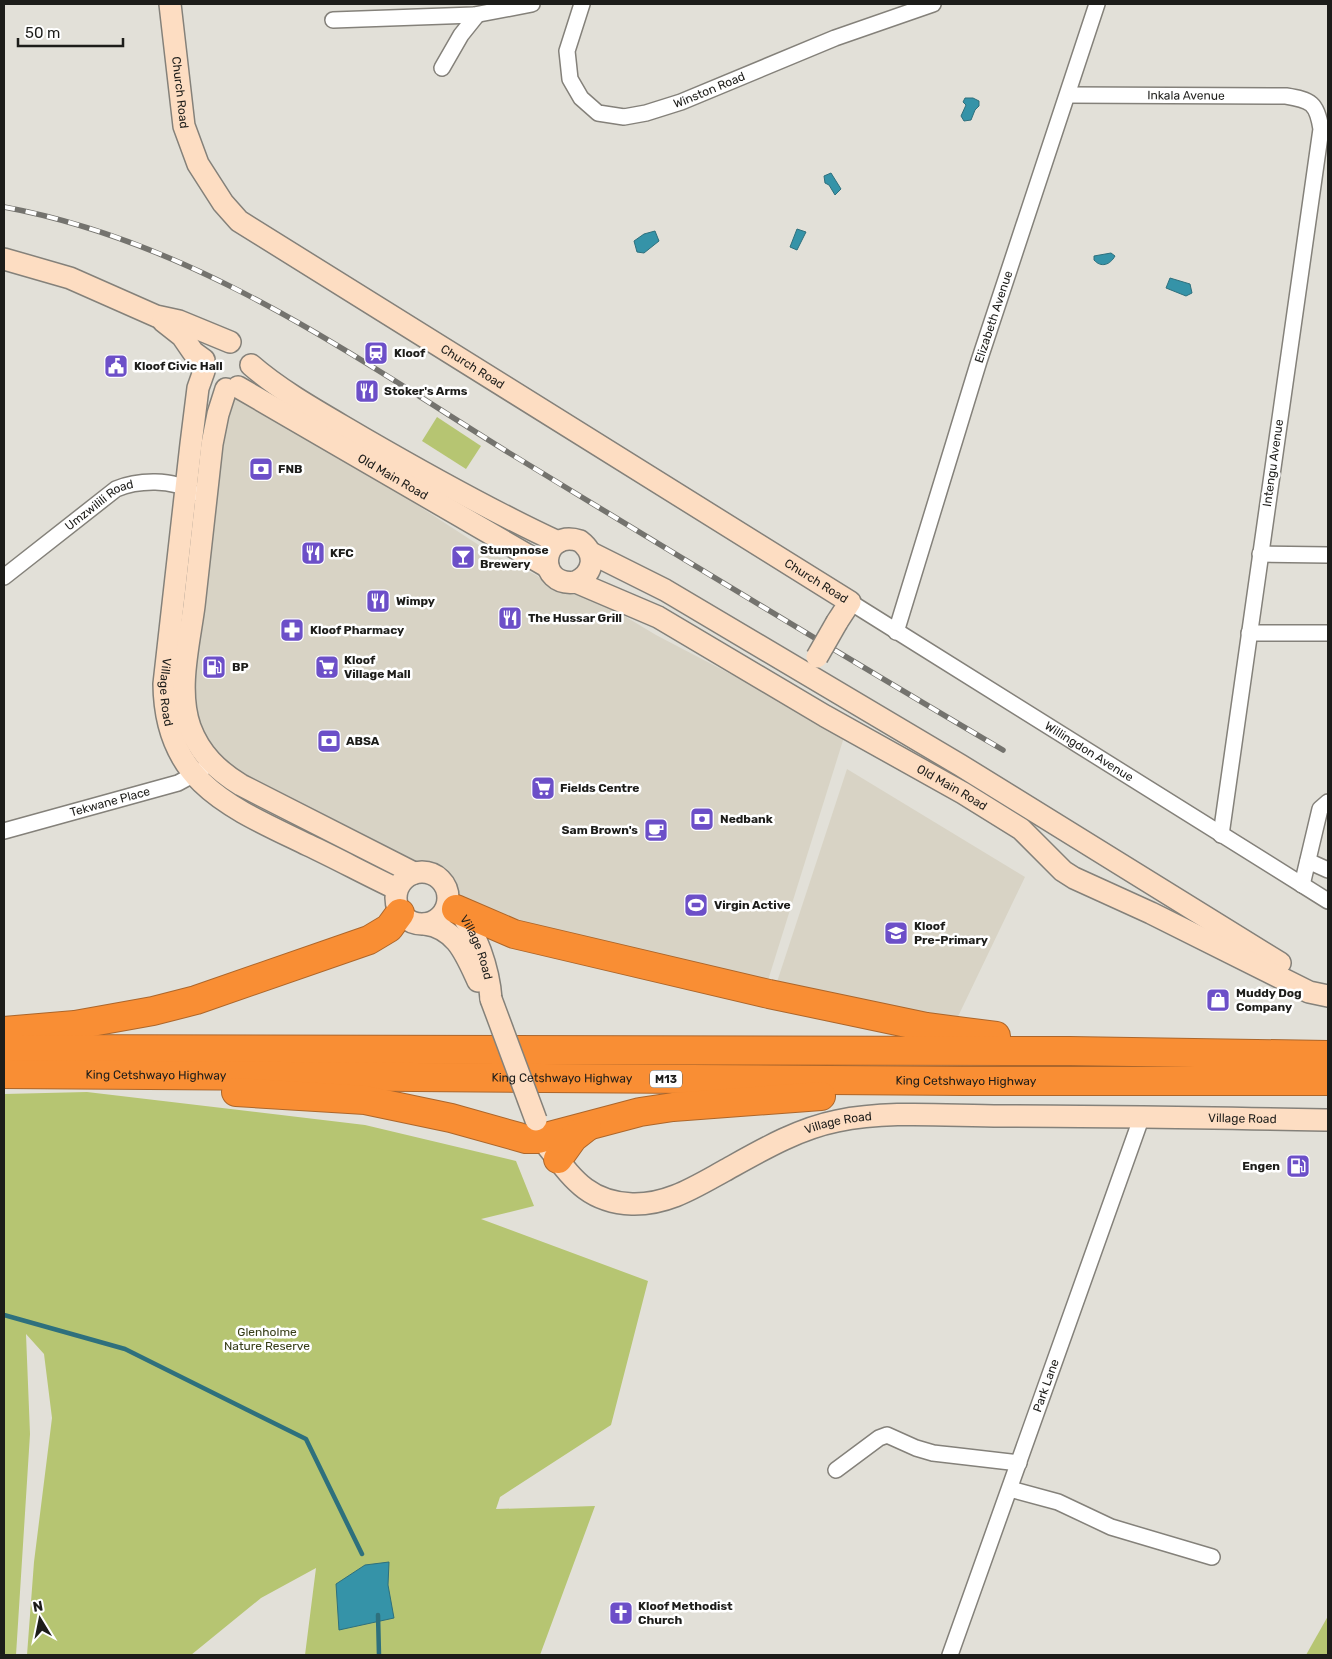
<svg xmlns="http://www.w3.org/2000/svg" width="1332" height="1659" font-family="Rubik,sans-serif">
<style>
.built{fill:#d8d3c5}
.green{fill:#b6c572}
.water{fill:#3593a8;stroke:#2e707d}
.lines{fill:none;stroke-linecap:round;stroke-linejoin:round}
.stream{stroke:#2e707d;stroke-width:4.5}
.street-casing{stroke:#84817a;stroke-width:18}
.secondary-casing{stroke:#84817a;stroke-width:24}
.highway-casing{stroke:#ac662b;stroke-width:30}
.street{stroke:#fff;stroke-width:15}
.secondary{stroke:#fdddc2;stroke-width:21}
.highway{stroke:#f98e34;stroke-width:28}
.rail-casing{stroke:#74736e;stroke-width:5.5}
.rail{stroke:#fff;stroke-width:4;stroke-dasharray:11;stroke-linecap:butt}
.secondary-bridge-casing{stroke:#84817a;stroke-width:24;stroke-linecap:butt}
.secondary-bridge{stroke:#fdddc2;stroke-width:21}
.labels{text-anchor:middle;stroke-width:5;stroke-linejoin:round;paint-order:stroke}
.shield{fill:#fff;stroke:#61615f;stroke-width:1}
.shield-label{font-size:11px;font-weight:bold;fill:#1d1d1a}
.street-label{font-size:12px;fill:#1d1d1a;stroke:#fff}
.poi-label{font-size:12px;font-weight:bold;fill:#1d1d1a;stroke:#fff;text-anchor:start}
.park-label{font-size:12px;fill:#373d18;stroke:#fff}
</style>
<rect width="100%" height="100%" fill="#e2e0d8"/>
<g class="built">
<path d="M 238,395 L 248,395 L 491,553 L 536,575 L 556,589 L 601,602 L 656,635 L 845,734 L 765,990 L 500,923 L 448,894 L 443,880 L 435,873 L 426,868 L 411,867 L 217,762 L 190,700 L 209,493 L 230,402 Z"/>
<path d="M 847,769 L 1025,877 L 953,1027 L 775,988 Z"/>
</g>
<g class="green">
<path d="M 437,417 L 481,446 L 466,469 L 422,441 Z"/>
<path d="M 87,1092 L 365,1125 L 516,1161 L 534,1206 L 481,1219 L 648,1281 L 611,1425 L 500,1497 L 496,1509 L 595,1506 L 540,1655 L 305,1655 L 316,1568 L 261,1598 L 191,1655 L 27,1655 L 34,1562 L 52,1418 L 44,1354 L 26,1334 L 30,1434 L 16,1655 L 4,1655 L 4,1094 Z"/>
<path d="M 1328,1616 L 1328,1655 L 1306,1655 Z"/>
</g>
<g class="water">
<path d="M 965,98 L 973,98 L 979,101 L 979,106 L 975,110 L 971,120 L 964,121 L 961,116 L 966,105 L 963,102 Z"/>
<path d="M 831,173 L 841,189 L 835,195 L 829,185 L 825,183 L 824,176 Z"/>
<path d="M 797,229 L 806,232 L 797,250 L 790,247 Z"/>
<path d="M 655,231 L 659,241 L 644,253 L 637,252 L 634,241 L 644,234 Z"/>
<path d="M 1111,253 L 1115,256 C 1110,265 1101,268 1094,260 L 1094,256 Z"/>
<path d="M 1170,278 L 1190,284 L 1192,293 L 1186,296 L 1166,288 Z"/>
<path d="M 389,1562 L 388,1585 L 394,1618 L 339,1630 L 336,1584 L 365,1565 Z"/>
</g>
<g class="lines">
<g class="stream">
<path d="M 4,1315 L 125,1349 L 306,1439 L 362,1554"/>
<path d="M 378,1615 L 379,1655"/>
</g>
<g class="street-casing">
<g id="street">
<path id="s1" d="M 582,4 L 567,51 L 570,79 L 581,98 L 598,113 L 624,117 L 646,113 L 681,102 L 835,38 L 933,4"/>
<path d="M 333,20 L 474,15 L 532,4"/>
<path d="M 442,68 L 461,35 L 477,15"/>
<path id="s2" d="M 1068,95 L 1286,96 C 1311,100 1317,103 1321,129 L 1221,835"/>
<path d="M 1260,554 L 1328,555"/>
<path id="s3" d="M 4,577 L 116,489 C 137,480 174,478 193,493"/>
<path id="s4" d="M 850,602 L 1328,901"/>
<path id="s5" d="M 896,632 L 979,361 L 1097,4"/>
<path d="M 1249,633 L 1328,633"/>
<path id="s6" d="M 4,831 L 178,783 L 202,770"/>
<path d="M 1308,861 L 1328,870"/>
<path d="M 1302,885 L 1320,809 L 1328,802"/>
<path d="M 836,1470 L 879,1438 L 887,1435 L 916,1448 L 933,1453 L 1019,1463"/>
<path d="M 1010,1489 L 1058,1502 L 1111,1527 L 1212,1557"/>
<path id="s7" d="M 950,1655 L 1142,1116"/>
</g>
</g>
<g class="secondary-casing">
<g id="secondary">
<path id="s8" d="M 170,4 L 184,126 L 198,164 L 223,203 L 239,221 L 850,602 L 837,622"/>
<path d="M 4,259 L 70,278 L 156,316 L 179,321 L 230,342"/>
<path d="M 163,321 L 182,336 L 193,352 L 204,360"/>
<path d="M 251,365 C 283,393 326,416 363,438 C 427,475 491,511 558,542"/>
<path id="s9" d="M 204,371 L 198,388 L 191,444 L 164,684 C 165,783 230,807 308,845 C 338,859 367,875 397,889"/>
<path id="s10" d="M 238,387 L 548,567"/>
<path d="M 226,389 L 218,414 L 212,444 C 206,498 200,552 194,606 C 189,644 177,690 190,727 C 200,754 218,771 241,785 L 414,873"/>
<path d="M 591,553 L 665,590 L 960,765 L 1280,963"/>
<path id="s11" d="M 576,582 C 594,573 597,554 580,541 C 540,528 535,588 576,582 L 658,617 L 825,716 L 963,793 L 1021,829 L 1063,871 L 1074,878 L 1151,913 L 1309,992 L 1328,996"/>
<circle cx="422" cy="898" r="26"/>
<path id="s12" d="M 456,908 C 476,929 489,970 491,999"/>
<path d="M 425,924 C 456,928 466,955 478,981"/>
<path id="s13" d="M 548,1147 C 573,1179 588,1202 632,1204 C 667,1205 695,1187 724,1171 C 760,1151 797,1129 837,1121 C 890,1110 948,1116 1002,1116 C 1111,1116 1219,1118 1328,1120"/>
</g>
</g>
<g class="highway-casing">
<g id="highway">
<path d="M 456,909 L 514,934 L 769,994 L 926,1027 L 996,1036"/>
<path d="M 4,1031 L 75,1025 L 153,1011 L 196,1000 L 369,940 L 389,928 L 400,913"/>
<path d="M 4,1049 L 1070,1051 L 1328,1055"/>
<path id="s14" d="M 4,1074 L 963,1081 L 1328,1081"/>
<path d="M 236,1092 L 365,1100 L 451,1118 L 526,1139 L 538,1139 L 640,1112 L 673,1107 L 821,1096"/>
<path d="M 558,1159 L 573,1138 L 587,1127"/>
</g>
</g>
<use href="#street" class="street"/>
<use href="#secondary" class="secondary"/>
<use href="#highway" class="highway"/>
<g class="rail-casing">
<path id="rail" d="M 4,207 C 194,242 350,354 511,454 C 675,554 838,653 1003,750"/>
</g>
<use href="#rail" class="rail"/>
<g class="secondary-bridge-casing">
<g id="secondary-bridge">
<path d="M 817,657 L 837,622"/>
<path d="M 491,999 L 536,1120"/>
</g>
</g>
<use href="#secondary-bridge" class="secondary-bridge"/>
</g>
<defs>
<g id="station-square" transform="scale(1.25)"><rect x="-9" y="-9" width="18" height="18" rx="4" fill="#6c4fc8" stroke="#fff"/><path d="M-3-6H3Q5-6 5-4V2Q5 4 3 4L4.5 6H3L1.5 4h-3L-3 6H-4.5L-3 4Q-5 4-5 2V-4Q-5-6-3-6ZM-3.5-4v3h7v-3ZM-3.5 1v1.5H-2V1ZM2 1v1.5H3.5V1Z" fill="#fff"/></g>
<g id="civic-square" transform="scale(1.25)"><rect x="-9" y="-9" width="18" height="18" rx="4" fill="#6c4fc8" stroke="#fff"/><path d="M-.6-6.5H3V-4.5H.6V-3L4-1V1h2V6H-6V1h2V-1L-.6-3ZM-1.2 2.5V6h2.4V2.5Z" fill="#fff"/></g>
<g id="restaurant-square" transform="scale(1.25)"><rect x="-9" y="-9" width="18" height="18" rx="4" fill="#6c4fc8" stroke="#fff"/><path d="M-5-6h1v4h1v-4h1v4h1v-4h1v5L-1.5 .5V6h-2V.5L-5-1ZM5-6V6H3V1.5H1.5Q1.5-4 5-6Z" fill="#fff"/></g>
<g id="bank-square" transform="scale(1.25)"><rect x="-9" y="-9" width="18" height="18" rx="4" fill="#6c4fc8" stroke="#fff"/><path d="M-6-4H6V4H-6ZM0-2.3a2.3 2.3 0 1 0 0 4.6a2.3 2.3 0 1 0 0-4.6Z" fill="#fff"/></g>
<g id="bar-square" transform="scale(1.25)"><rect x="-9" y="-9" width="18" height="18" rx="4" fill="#6c4fc8" stroke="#fff"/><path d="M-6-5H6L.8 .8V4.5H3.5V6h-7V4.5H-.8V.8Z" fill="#fff"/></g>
<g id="pharmacy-square" transform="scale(1.25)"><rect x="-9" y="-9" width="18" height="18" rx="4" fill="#6c4fc8" stroke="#fff"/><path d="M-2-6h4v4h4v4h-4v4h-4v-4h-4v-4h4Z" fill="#fff"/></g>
<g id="fuel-square" transform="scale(1.25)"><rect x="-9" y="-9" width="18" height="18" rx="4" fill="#6c4fc8" stroke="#fff"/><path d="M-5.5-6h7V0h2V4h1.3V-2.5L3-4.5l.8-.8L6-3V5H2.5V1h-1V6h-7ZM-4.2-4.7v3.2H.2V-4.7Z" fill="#fff"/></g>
<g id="supermarket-square" transform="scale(1.25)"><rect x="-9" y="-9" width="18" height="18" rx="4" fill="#6c4fc8" stroke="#fff"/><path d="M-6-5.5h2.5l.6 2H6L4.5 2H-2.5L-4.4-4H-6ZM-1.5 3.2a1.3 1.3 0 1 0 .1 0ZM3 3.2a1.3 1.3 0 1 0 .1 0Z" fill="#fff"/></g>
<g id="cafe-square" transform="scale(1.25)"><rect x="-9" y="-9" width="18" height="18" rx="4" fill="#6c4fc8" stroke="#fff"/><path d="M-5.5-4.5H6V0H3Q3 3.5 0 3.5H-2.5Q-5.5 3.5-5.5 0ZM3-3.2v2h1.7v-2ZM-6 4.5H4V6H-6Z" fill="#fff"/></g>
<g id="stadium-square" transform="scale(1.25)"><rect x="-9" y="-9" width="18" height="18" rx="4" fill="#6c4fc8" stroke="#fff"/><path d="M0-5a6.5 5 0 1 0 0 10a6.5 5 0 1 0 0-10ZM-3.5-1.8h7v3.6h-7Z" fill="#fff"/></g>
<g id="school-square" transform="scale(1.25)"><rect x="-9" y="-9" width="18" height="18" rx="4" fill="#6c4fc8" stroke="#fff"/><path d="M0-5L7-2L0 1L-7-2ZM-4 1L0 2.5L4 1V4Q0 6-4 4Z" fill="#fff"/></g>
<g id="shop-square" transform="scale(1.25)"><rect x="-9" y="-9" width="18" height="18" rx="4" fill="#6c4fc8" stroke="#fff"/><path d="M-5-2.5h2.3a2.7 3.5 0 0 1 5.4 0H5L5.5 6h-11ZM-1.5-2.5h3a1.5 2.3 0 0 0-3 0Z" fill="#fff"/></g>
<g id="church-square" transform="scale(1.25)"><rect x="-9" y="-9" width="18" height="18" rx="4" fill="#6c4fc8" stroke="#fff"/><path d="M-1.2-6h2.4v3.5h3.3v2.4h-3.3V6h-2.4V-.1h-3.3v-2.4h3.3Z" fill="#fff"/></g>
</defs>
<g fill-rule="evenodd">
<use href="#station-square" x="376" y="353"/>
<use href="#civic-square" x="116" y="366"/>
<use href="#restaurant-square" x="367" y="391"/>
<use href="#bank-square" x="261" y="469"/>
<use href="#restaurant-square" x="313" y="553"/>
<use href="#bar-square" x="463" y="557"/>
<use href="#restaurant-square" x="378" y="601"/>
<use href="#restaurant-square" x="510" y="618"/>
<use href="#pharmacy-square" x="292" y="630"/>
<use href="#fuel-square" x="214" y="667"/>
<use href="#supermarket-square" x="327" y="667"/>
<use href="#bank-square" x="329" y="741"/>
<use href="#supermarket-square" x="543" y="788"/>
<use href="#bank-square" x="702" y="819"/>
<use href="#cafe-square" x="656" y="830"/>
<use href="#stadium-square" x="696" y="905"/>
<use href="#school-square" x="896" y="933"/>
<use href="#shop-square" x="1218" y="1000"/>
<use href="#fuel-square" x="1298" y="1166"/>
<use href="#church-square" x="621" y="1613"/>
</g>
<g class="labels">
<rect class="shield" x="650" y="1070.5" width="32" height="17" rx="4"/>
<g class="shield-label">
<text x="666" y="1083">M13</text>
</g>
<g class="street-label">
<text dy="4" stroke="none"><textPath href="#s1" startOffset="238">Winston Road</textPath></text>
<text dy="4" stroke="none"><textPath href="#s8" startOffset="89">Church Road</textPath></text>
<text dy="4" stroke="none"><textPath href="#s2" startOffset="118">Inkala Avenue</textPath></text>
<text dy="4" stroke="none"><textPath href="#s5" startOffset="330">Elizabeth Avenue</textPath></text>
<text dy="4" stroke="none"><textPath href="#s8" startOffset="509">Church Road</textPath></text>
<text transform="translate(1273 463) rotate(-82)" y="4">Intengu Avenue</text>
<text dy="4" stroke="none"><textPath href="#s10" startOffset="179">Old Main Road</textPath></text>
<text dy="4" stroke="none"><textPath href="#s3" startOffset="120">Umzwilili Road</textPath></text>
<text dy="4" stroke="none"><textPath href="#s8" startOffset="914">Church Road</textPath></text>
<text dy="4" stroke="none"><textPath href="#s9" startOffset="324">Village Road</textPath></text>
<text dy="4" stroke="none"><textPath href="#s4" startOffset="282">Willingdon Avenue</textPath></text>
<text dy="4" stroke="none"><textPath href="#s11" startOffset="566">Old Main Road</textPath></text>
<text dy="4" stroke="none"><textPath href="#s6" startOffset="110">Tekwane Place</textPath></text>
<text dy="4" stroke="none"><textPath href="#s12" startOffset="45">Village Road</textPath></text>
<text dy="4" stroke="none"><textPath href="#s14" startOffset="152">King Cetshwayo Highway</textPath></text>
<text dy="4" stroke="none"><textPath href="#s14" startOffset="558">King Cetshwayo Highway</textPath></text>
<text dy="4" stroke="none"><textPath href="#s14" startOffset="962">King Cetshwayo Highway</textPath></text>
<text dy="4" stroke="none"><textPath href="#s13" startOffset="735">Village Road</textPath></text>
<text dy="4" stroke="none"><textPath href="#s13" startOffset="330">Village Road</textPath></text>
<text dy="4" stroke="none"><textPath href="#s7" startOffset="286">Park Lane</textPath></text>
</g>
<g class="poi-label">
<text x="394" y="357">Kloof</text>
<text x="134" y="370">Kloof Civic Hall</text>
<text x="384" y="395">Stoker's Arms</text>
<text x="278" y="473">FNB</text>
<text x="480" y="554">Stumpnose<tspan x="480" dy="14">Brewery</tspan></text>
<text x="330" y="557">KFC</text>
<text x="396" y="605">Wimpy</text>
<text x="528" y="622">The Hussar Grill</text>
<text x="310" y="634">Kloof Pharmacy</text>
<text x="344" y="664">Kloof<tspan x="344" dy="14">Village Mall</tspan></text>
<text x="232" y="671">BP</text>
<text x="346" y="745">ABSA</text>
<text x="560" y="792">Fields Centre</text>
<text x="720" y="823">Nedbank</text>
<text x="638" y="834" text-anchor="end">Sam Brown's</text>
<text x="714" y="909">Virgin Active</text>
<text x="914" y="930">Kloof<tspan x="914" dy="14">Pre-Primary</tspan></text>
<text x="1236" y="997">Muddy Dog<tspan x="1236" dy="14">Company</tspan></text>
<text x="1280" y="1170" text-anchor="end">Engen</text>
<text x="638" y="1610">Kloof Methodist<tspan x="638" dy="14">Church</tspan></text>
</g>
<g class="park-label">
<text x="267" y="1336">Glenholme<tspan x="267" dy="14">Nature Reserve</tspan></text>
</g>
</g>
<rect width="1332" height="1659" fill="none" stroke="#1d1d1a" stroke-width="10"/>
<g transform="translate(40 1619) rotate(350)" stroke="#ffffff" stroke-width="4" paint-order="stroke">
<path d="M0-4L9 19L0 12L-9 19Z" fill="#1d1d1a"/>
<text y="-8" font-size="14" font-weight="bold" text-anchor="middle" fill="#1d1d1a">N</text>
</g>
<path d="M18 38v8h105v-8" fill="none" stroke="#1d1d1a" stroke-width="2.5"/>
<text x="25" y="38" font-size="15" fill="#1d1d1a" stroke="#ffffff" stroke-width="4" paint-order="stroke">50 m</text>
</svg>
